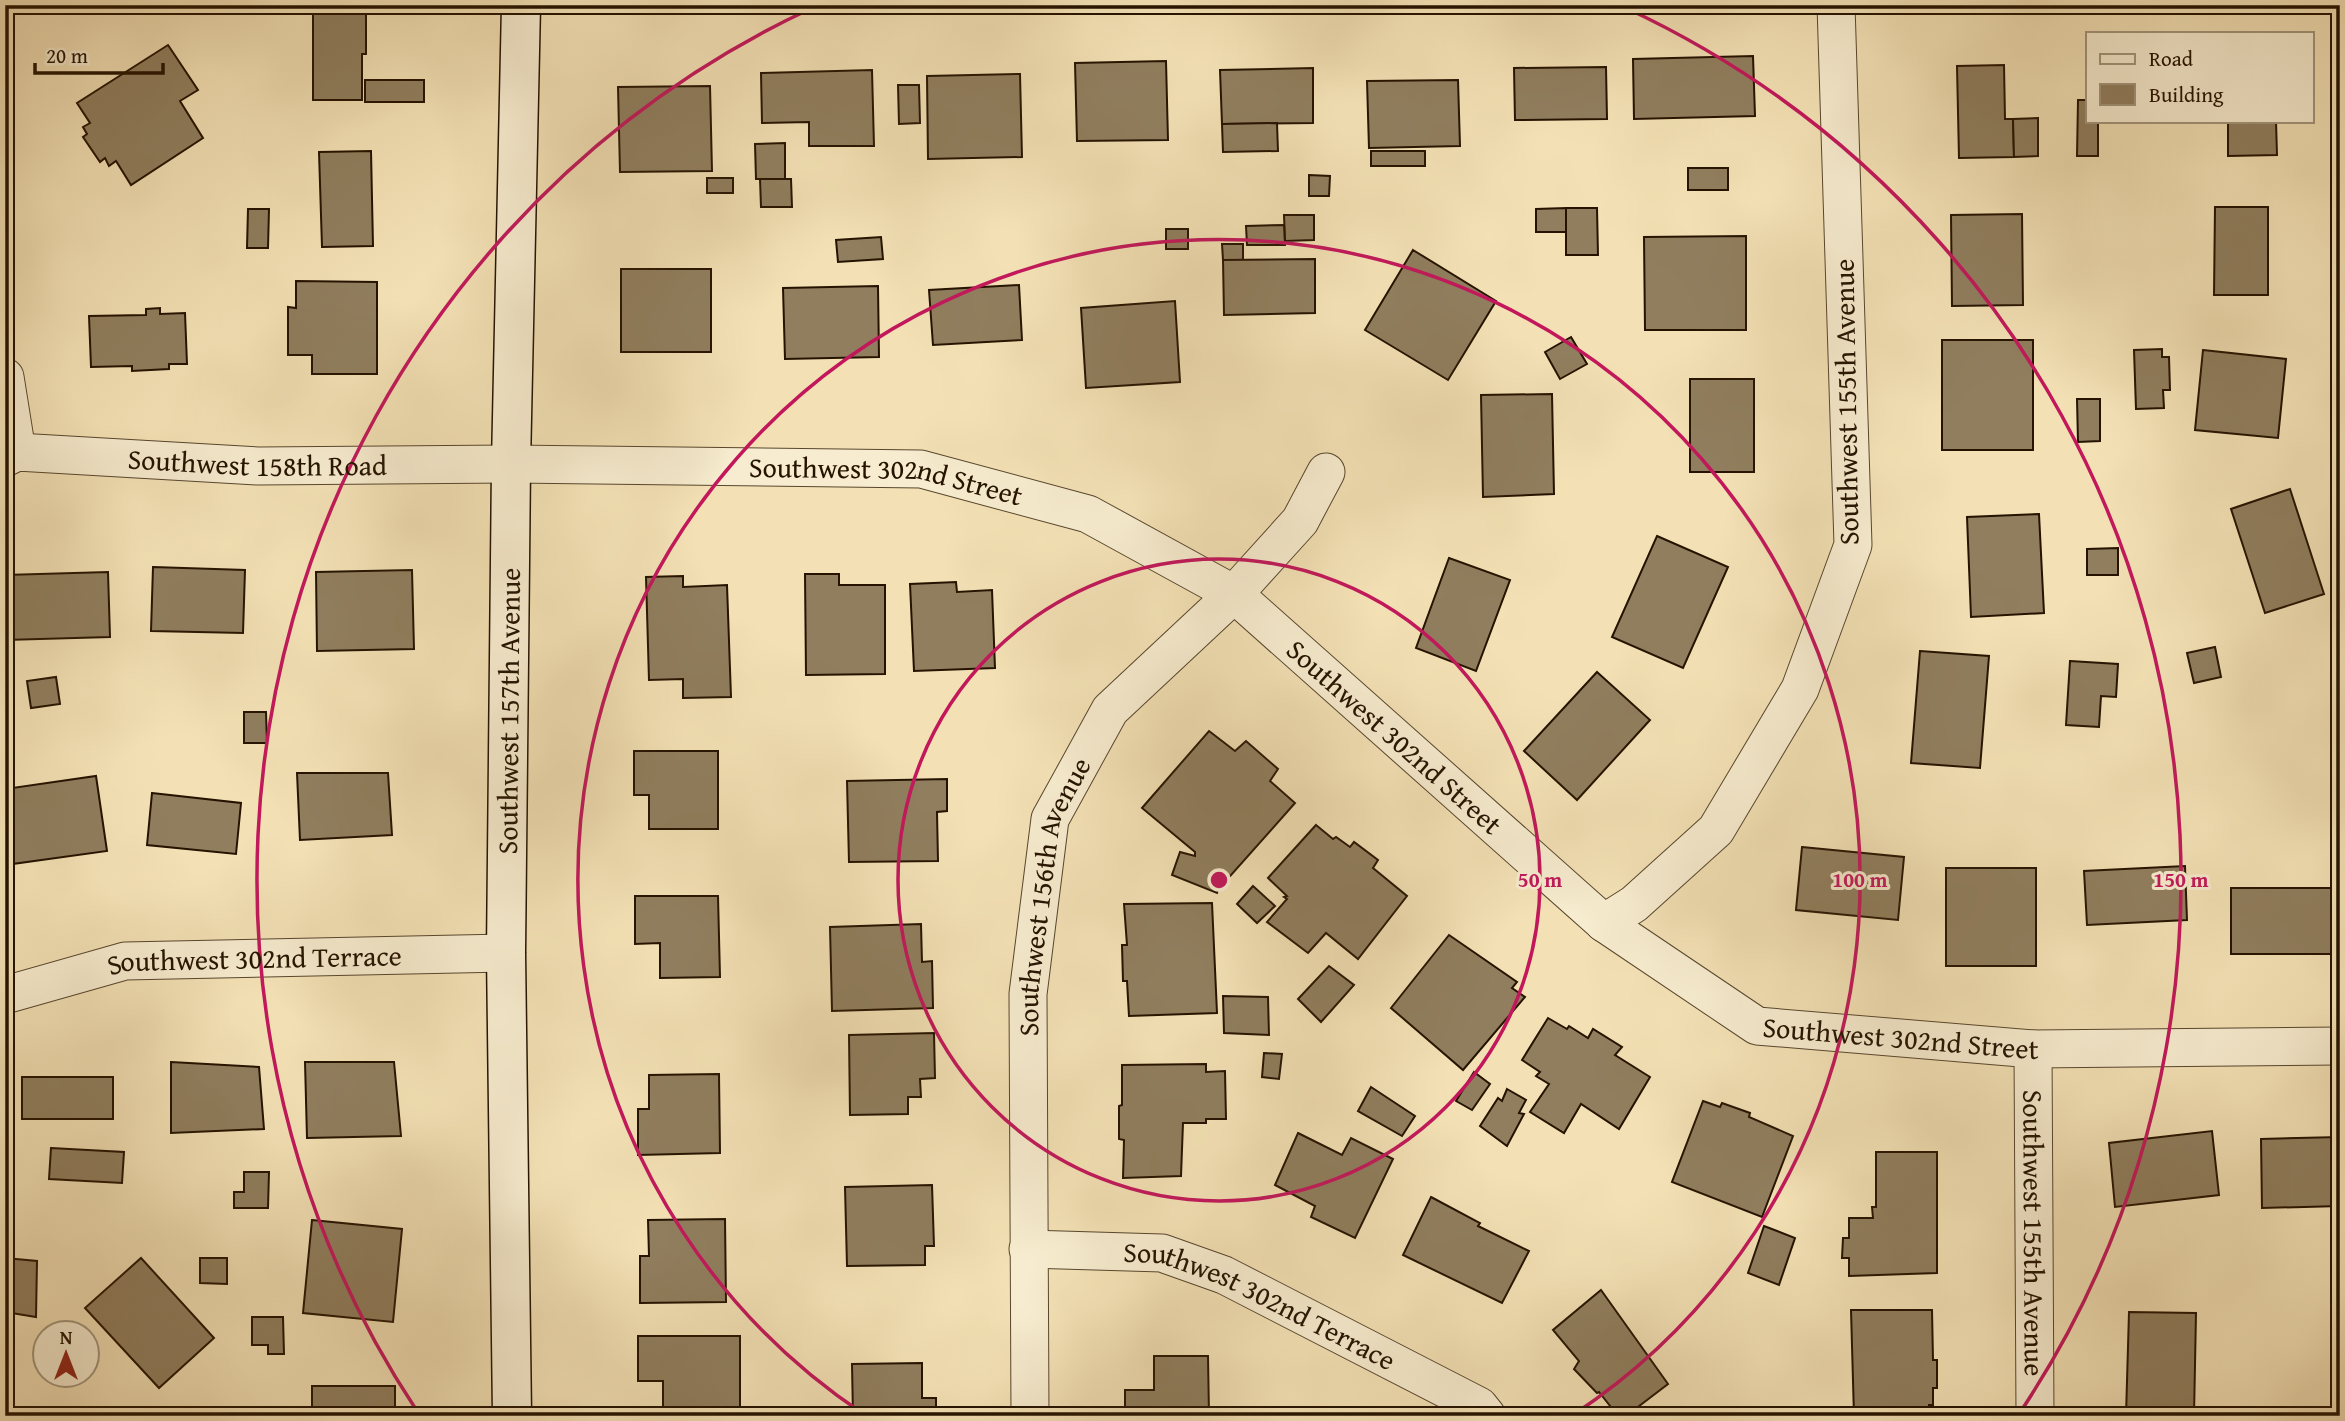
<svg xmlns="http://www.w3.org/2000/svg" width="2345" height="1421" font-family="'Gentium Book Plus',serif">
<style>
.building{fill:#907e5e;stroke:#251300;stroke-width:2}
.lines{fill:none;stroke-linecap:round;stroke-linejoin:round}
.street-casing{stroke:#58462d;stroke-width:39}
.secondary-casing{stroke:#251300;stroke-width:41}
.street{stroke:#f7eccf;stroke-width:37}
.secondary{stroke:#f7eccf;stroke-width:38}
.ring{fill:none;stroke:#c2185b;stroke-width:3.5}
.labels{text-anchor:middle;stroke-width:6;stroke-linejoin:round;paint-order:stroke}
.street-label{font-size:28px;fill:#251300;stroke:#f7eccf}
.centre{fill:#c2185b;stroke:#f7eccf;stroke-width:3.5}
.ring-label{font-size:21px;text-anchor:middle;font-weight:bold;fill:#c2185b;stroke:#f7eccf;stroke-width:6;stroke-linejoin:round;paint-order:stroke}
</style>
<rect width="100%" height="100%" fill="#f3e1b5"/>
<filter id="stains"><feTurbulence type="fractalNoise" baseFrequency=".00286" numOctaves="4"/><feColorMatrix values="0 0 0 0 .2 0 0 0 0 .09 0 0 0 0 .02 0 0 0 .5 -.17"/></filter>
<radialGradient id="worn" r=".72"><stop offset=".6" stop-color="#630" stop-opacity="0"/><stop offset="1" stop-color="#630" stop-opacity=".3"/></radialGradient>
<g class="building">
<path d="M 1947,5 L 2003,5 L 2004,13 L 1947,14 Z"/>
<path d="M 2183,5 L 2259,5 L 2259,9 L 2183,10 Z"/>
<path d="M 313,12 L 366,12 L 366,54 L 362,54 L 362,100 L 313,100 Z"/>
<path d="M 168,45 L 198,90 L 180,101 L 203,138 L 131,185 L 116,161 L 109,166 L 105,158 L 100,162 L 83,137 L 87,134 L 83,127 L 90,123 L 77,103 Z"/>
<path d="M 1753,56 L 1755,116 L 1634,119 L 1633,59 Z"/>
<path d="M 1166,61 L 1168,140 L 1077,141 L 1075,63 Z"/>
<path d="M 2004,65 L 2005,119 L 2013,119 L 2014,157 L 1959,158 L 1957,66 Z"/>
<path d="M 1606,67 L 1607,119 L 1515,120 L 1514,68 Z"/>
<path d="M 1313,68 L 1313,123 L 1222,124 L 1220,70 Z"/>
<path d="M 872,70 L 874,146 L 809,146 L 809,122 L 762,123 L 761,73 Z"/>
<path d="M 1020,74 L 1022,157 L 928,159 L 927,76 Z"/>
<rect x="365" y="80" width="59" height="22"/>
<path d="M 1458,80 L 1460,146 L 1369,148 L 1367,81 Z"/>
<path d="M 898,85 L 919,85 L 920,123 L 899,124 Z"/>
<path d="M 710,86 L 712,171 L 620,172 L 618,87 Z"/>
<path d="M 2078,100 L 2088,100 L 2088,121 L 2098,121 L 2098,156 L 2077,156 Z"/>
<path d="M 2038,118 L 2038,156 L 2014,157 L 2013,119 Z"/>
<path d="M 2228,121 L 2276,121 L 2277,155 L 2228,156 Z"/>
<path d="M 1277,123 L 1278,151 L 1223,152 L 1222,124 Z"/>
<path d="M 785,143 L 785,179 L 756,179 L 755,144 Z"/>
<path d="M 371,151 L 373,246 L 322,247 L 319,152 Z"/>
<rect x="1371" y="151" width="54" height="15"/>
<rect x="1688" y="168" width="40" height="22"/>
<path d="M 1309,175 L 1330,176 L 1329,196 L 1309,196 Z"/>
<rect x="707" y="178" width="26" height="15"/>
<path d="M 760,179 L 791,179 L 792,207 L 761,207 Z"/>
<path d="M 2215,207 L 2268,207 L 2268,295 L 2214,295 Z"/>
<path d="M 1566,208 L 1597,208 L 1598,255 L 1566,255 Z"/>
<path d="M 1566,208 L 1566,232 L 1536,232 L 1536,209 Z"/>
<path d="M 248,209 L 269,209 L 268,248 L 247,248 Z"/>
<path d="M 2022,214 L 2023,305 L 1952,306 L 1951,215 Z"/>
<path d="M 1284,215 L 1314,215 L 1314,240 L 1285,241 Z"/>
<path d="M 1284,225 L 1285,245 L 1247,245 L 1246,226 Z"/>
<rect x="1166" y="229" width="22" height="20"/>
<path d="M 1746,236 L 1746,330 L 1645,330 L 1644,237 Z"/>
<path d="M 881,237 L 883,259 L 838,262 L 836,240 Z"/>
<path d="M 1222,244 L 1243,244 L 1243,260 L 1223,260 Z"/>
<path d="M 1413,250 L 1496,301 L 1448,380 L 1365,330 Z"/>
<path d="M 1315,259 L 1315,313 L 1224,315 L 1223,260 Z"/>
<rect x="621" y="269" width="90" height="83"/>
<path d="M 296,281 L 377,282 L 377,374 L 312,374 L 312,355 L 288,355 L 288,307 L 296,308 Z"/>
<path d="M 1019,285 L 1022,340 L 933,345 L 929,290 Z"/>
<path d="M 878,286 L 879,357 L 785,359 L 783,288 Z"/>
<path d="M 1175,301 L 1180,382 L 1086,388 L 1081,308 Z"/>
<path d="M 160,308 L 160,314 L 185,313 L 187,364 L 169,364 L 169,369 L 132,371 L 132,366 L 91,367 L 89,316 L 146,315 L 146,309 Z"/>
<path d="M 1571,337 L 1587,364 L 1560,379 L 1545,352 Z"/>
<rect x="1942" y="340" width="91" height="110"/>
<path d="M 2162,349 L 2162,357 L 2169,357 L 2170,390 L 2163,390 L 2164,408 L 2136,409 L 2134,350 Z"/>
<path d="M 2203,350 L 2286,359 L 2278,438 L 2195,430 Z"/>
<rect x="1690" y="379" width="64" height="93"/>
<path d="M 1552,394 L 1554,494 L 1483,497 L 1481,395 Z"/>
<path d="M 2077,399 L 2100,399 L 2100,441 L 2078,442 Z"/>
<path d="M 2290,489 L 2324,594 L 2265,613 L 2231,509 Z"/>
<path d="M 2039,514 L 2044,613 L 1971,617 L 1967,517 Z"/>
<path d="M 1657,536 L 1728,567 L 1683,668 L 1612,637 Z"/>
<path d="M 2118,548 L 2118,575 L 2087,575 L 2087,549 Z"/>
<path d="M 1449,558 L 1510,580 L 1476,671 L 1416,648 Z"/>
<path d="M 153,567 L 245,570 L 243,633 L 151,631 Z"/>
<path d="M 412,570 L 414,649 L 317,651 L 316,572 Z"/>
<path d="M 108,572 L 110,637 L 5,640 L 5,575 Z"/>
<path d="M 805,574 L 839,574 L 839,585 L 885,585 L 885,674 L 806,675 Z"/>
<path d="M 683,576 L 683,587 L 727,585 L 731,697 L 683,698 L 683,679 L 649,680 L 646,577 Z"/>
<path d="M 956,582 L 957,592 L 992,590 L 995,668 L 914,671 L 910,584 Z"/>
<path d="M 2215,647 L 2221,677 L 2194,683 L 2187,653 Z"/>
<path d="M 1920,651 L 1989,656 L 1980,768 L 1911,763 Z"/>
<path d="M 2070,661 L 2118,664 L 2116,697 L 2101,696 L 2099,727 L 2066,725 Z"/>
<path d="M 1597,672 L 1650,720 L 1577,800 L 1524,751 Z"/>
<path d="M 56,677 L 60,704 L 31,708 L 27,681 Z"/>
<path d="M 244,712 L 266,712 L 267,743 L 244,743 Z"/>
<path d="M 1209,731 L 1235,751 L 1246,741 L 1278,769 L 1270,781 L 1295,803 L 1224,883 L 1220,880 L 1217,893 L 1172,875 L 1180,852 L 1195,856 L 1195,852 L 1142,808 Z"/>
<path d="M 634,751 L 718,751 L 718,829 L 649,829 L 649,795 L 634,795 Z"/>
<path d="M 297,773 L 388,773 L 392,835 L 300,840 Z"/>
<path d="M 96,776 L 107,851 L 5,865 L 5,789 Z"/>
<path d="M 947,779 L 947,811 L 937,812 L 938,861 L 849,862 L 847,781 Z"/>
<path d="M 152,793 L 241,803 L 236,854 L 147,845 Z"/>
<path d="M 1316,825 L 1333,839 L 1336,837 L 1350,847 L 1354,842 L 1378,860 L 1373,868 L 1407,896 L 1358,959 L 1326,933 L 1308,953 L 1267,922 L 1287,899 L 1284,897 L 1287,896 L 1268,878 Z"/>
<path d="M 1802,847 L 1904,857 L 1898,920 L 1796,910 Z"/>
<path d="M 2185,866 L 2187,920 L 2087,925 L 2084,871 Z"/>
<rect x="1946" y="868" width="90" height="98"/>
<path d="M 1253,886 L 1275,906 L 1257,923 L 1237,904 Z"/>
<rect x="2231" y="888" width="104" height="66"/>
<path d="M 635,896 L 718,896 L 720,977 L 660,978 L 660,943 L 635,944 Z"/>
<path d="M 1212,903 L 1217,1013 L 1129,1016 L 1127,981 L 1123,981 L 1122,945 L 1127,945 L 1124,904 Z"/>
<path d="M 921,924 L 922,962 L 932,961 L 933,1008 L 832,1011 L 830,927 Z"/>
<path d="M 1449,935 L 1517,982 L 1512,988 L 1525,997 L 1463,1070 L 1391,1008 Z"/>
<path d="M 1329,966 L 1354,985 L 1321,1022 L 1298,999 Z"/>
<path d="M 1223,996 L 1268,997 L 1269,1035 L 1224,1033 Z"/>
<path d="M 1548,1018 L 1567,1029 L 1569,1026 L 1588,1038 L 1593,1029 L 1622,1047 L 1615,1055 L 1650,1077 L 1619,1129 L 1581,1104 L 1564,1133 L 1530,1112 L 1549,1084 L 1536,1076 L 1540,1072 L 1522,1060 Z"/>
<path d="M 934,1033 L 935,1078 L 920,1079 L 921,1097 L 908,1097 L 908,1114 L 850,1115 L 849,1035 Z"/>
<path d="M 1264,1053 L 1282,1054 L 1279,1079 L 1262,1077 Z"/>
<path d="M 171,1062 L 259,1067 L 264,1129 L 171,1133 Z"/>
<path d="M 305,1062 L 394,1062 L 401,1136 L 307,1138 Z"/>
<path d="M 1206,1064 L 1206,1072 L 1225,1071 L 1226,1119 L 1206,1119 L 1206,1123 L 1183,1123 L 1181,1176 L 1123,1178 L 1124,1140 L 1119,1139 L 1119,1106 L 1122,1105 L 1122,1065 Z"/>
<path d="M 1474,1072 L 1490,1084 L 1472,1110 L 1456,1101 Z"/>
<path d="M 719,1074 L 720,1153 L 638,1155 L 638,1109 L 649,1109 L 649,1075 Z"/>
<rect x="22" y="1077" width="91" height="42"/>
<path d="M 1371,1087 L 1415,1116 L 1402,1136 L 1358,1111 Z"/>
<path d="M 1507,1089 L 1526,1100 L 1519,1113 L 1524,1114 L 1507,1146 L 1480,1126 L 1498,1098 L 1502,1101 Z"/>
<path d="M 1703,1101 L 1720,1107 L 1722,1103 L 1750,1113 L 1749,1117 L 1793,1136 L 1762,1217 L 1672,1182 Z"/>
<path d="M 2212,1131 L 2219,1195 L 2115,1207 L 2109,1143 Z"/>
<path d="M 1298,1133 L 1342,1155 L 1351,1138 L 1393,1159 L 1355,1238 L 1311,1217 L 1315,1206 L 1275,1185 Z"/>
<path d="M 2340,1137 L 2340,1206 L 2262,1208 L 2261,1139 Z"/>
<path d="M 51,1148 L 124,1152 L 122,1183 L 49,1179 Z"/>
<path d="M 1876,1152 L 1937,1152 L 1937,1273 L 1849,1276 L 1849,1258 L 1842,1258 L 1843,1238 L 1849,1238 L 1849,1218 L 1873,1218 L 1872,1207 L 1876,1207 Z"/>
<path d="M 244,1172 L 269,1172 L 268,1208 L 234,1208 L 234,1192 L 244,1192 Z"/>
<path d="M 932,1185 L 934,1246 L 925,1246 L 925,1265 L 847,1266 L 845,1187 Z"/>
<path d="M 1431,1197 L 1480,1223 L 1478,1226 L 1529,1251 L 1502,1303 L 1403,1255 Z"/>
<path d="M 725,1219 L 726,1302 L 640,1303 L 640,1256 L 649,1256 L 648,1220 Z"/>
<path d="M 312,1220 L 402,1229 L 393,1322 L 303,1313 Z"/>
<path d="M 1764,1226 L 1795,1238 L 1779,1285 L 1748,1273 Z"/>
<path d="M 5,1258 L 37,1261 L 36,1317 L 5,1312 Z"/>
<path d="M 141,1258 L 214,1338 L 159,1388 L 85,1308 Z"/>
<path d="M 200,1258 L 227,1258 L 227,1284 L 200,1283 Z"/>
<path d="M 1601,1290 L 1668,1384 L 1626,1416 L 1618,1416 L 1599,1392 L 1597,1393 L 1574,1369 L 1579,1361 L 1553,1330 Z"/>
<path d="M 1851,1310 L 1932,1310 L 1933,1360 L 1937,1360 L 1937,1388 L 1933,1388 L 1933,1405 L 1929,1405 L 1929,1416 L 1854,1416 Z"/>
<path d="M 2129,1312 L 2196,1313 L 2194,1416 L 2126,1416 Z"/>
<path d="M 252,1317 L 283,1317 L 284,1354 L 268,1354 L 268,1345 L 252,1345 Z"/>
<path d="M 638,1336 L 740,1336 L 740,1416 L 663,1416 L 663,1381 L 638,1381 Z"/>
<path d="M 1154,1356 L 1208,1356 L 1209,1416 L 1125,1416 L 1125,1390 L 1154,1390 Z"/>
<path d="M 922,1363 L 922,1398 L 936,1398 L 936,1416 L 853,1416 L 852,1364 Z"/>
<rect x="312" y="1386" width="83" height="30"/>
<path d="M 2242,1408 L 2272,1408 L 2271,1416 L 2242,1416 Z"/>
</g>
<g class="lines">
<g class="street-casing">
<g id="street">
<path d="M 5,377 L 17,452"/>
<path id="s1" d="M 5,458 L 17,452 L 258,466 L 511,464 L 921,469 L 1088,514 L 1234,594 L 1604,923 L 1757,1026 L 2033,1049 L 2340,1046"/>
<path d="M 1604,923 L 1634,904 L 1716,830 L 1800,689 L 1853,545 L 1836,5"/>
<path id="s2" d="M 5,995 L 125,961 L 506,953"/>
<path id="s3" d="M 2033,1049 L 2035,1416"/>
<path id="s4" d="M 1028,1249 L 1162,1253 L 1224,1275 L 1479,1406 L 1487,1416"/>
<path id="s5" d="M 1030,1416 L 1028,994 L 1050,819 L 1110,710 L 1234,594 L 1300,521 L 1326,472"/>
</g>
</g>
<g class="secondary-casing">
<g id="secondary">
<path id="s6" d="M 512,1416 L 506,953 L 511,464 L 521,5"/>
</g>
</g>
<use href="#street" class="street"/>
<use href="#secondary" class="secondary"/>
</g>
<g class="ring">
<circle cx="1219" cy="880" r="321"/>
<path d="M865 1415A641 641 0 1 1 1573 1415"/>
<path d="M417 1411A962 962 0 0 1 812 8M1626 8A962 962 0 0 1 2021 1411"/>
</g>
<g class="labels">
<g class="street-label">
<text transform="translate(1846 402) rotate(-91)" y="10">Southwest 155th Avenue</text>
<text dy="10" stroke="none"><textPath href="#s1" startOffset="254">Southwest 158th Road</textPath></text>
<text dy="10" stroke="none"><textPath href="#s1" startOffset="884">Southwest 302nd Street</textPath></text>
<text dy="10" stroke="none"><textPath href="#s6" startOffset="705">Southwest 157th Avenue</textPath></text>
<text dy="10" stroke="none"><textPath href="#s1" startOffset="1472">Southwest 302nd Street</textPath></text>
<text dy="10" stroke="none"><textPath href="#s5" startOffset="523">Southwest 156th Avenue</textPath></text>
<text dy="10" stroke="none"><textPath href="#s2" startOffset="254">Southwest 302nd Terrace</textPath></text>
<text dy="10" stroke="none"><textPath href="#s1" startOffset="2081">Southwest 302nd Street</textPath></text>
<text dy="10" stroke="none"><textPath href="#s3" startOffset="184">Southwest 155th Avenue</textPath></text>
<text dy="10" stroke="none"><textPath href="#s4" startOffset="243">Southwest 302nd Terrace</textPath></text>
</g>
</g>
<circle cx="1219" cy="880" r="10" class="centre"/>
<g class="ring-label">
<text x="1540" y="887">50 m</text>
<text x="1860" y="887">100 m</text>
<text x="2181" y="887">150 m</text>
</g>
<rect width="2345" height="1421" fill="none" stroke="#f3e1b5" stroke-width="28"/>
<rect x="7" y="7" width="2331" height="1407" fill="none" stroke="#251300" stroke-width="3.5"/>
<rect x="14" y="14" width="2317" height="1393" fill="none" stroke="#251300" stroke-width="2"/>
<rect x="2086" y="32" width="228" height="91" fill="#f7eccf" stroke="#a3957c" stroke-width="2"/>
<rect x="2100" y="54" width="35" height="10" fill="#f7eccf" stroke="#a3957c" stroke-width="2"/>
<text x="2149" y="66" font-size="21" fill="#251300">Road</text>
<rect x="2100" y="84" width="35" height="21" fill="#907e5e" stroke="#a3957c" stroke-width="2"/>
<text x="2149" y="102" font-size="21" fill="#251300">Building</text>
<g transform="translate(66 1354)"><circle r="33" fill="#f7eccf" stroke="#a3957c" stroke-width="2"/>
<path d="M0-5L12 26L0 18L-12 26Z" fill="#8f2418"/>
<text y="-10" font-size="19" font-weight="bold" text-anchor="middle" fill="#251300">N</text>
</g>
<path d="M35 63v10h128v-10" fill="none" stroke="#251300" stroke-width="3.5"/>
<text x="46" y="63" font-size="21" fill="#251300" stroke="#f7eccf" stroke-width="5" paint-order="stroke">20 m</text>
<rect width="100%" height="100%" filter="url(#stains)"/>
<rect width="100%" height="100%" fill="url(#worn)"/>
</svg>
